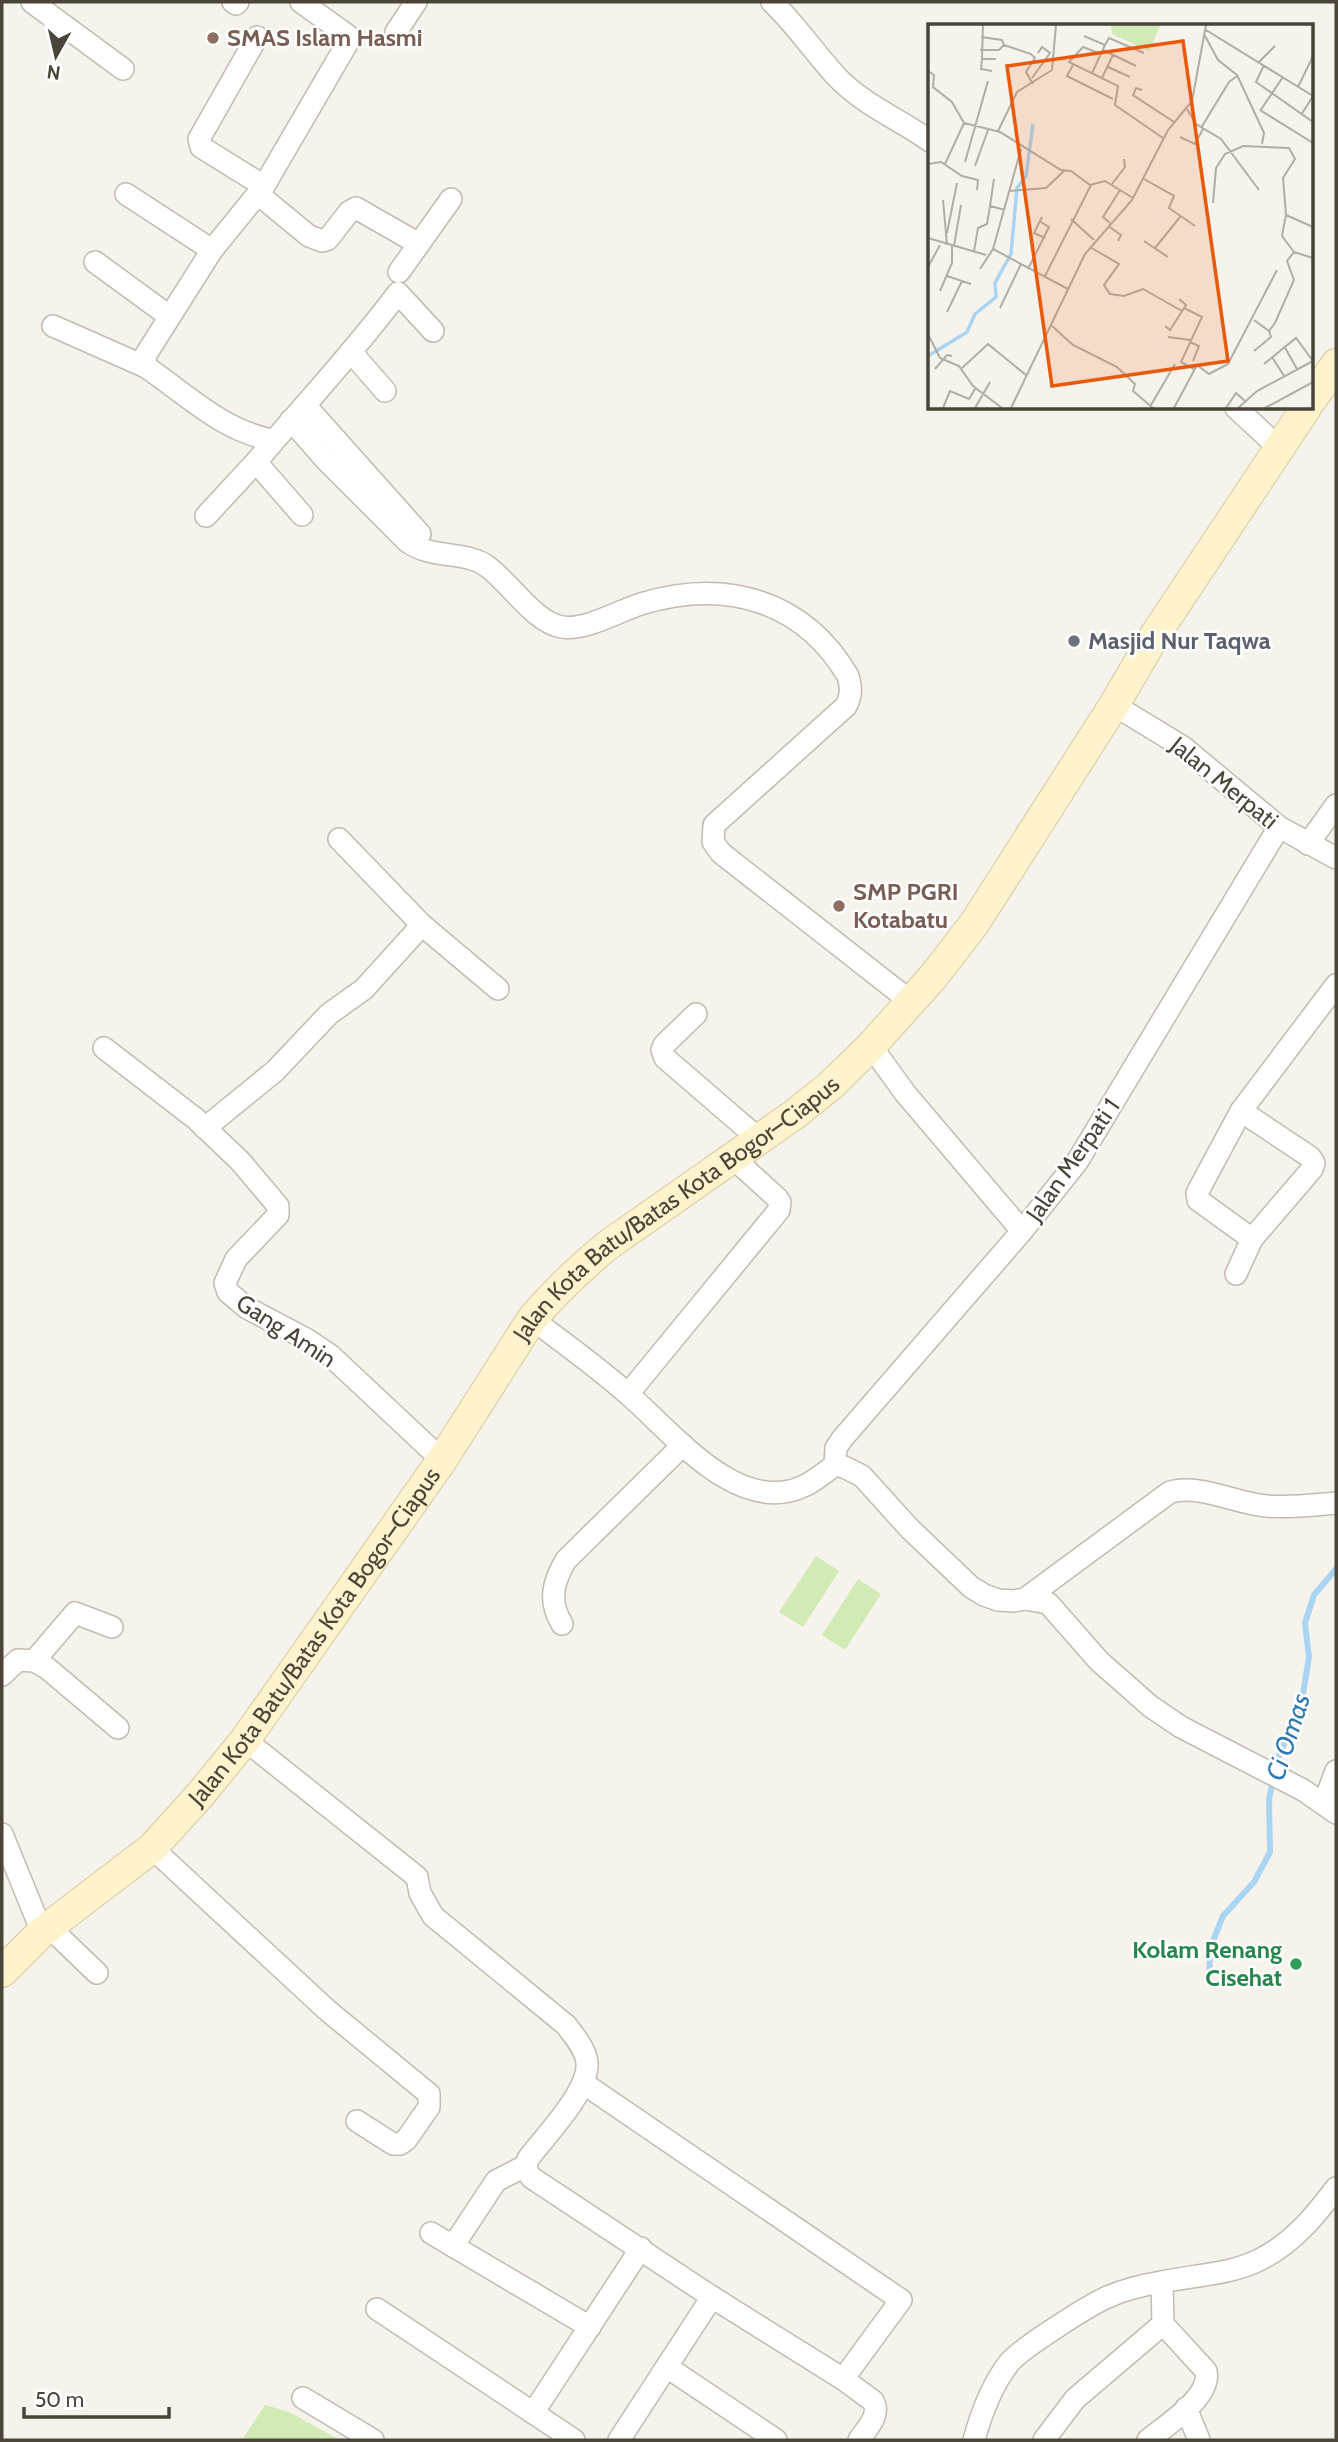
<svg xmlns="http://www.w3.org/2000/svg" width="1338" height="2442" font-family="Cabin,sans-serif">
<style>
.green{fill:#d2eab5}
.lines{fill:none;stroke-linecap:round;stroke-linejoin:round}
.stream{stroke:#a9d4f2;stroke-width:6}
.minor-casing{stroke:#c2bbae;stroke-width:24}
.secondary-casing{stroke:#d6c79b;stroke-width:32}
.minor{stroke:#fff;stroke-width:21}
.secondary{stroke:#fff3cd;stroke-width:30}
.education-dot{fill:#8d6e63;stroke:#fff;stroke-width:2.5}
.worship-dot{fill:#6b7280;stroke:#fff;stroke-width:2.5}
.leisure-dot{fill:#2e9e5b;stroke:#fff;stroke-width:2.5}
.labels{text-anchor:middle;stroke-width:5;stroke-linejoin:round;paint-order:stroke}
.education-label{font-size:24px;font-weight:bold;fill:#785e54;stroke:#fff;text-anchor:start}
.worship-label{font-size:24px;font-weight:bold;fill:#5b616d;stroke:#fff;text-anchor:start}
.street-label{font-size:24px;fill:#4b4439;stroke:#fff}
.leisure-label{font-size:24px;font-weight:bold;fill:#27864d;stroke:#fff;text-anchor:end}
.water-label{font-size:26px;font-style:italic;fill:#2e7ab2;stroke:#fff}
.inset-river{fill:none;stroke:#a9d4f2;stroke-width:3.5}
.inset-road{fill:none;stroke:#b2ada4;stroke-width:2}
.view{fill:#e8590c;fill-opacity:0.15;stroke:#e8590c;stroke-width:3.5}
.inset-edge{fill:none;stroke:#4b4439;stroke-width:3.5}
</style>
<rect width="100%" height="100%" fill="#f6f3ec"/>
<g class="green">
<path d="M 816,1556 L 839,1571 L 803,1627 L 779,1612 Z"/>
<path d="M 858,1579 L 881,1594 L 845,1650 L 822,1635 Z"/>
<path d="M 265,2405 L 289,2412 L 340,2440 L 242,2440 Z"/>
</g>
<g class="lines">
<path class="stream" d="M 1209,1981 L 1210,1948 L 1223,1916 L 1254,1882 L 1270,1852 L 1269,1799 L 1279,1755 L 1301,1706 L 1309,1657 L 1305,1623 L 1314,1595 L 1336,1569"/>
<g class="minor-casing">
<g id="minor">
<path d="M 32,2 L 123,69"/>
<path d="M 233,2 L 236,4 L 238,2"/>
<path d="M 772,2 C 796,25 814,52 836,76 C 862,104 899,119 930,141"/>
<path d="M 396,32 L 416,2"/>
<path d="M 257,37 L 199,139 L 201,147 L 264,186"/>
<path d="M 126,194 L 212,250"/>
<path d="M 258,194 L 309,236 L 322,241 L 328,239 L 349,212 L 356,208 L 419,244"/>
<path d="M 95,262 L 169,316"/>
<path d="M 399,272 L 451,199"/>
<path d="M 53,326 L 146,367"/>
<path d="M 352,353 L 385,391"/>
<path d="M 305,405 L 420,534"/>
<path d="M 1236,408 L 1278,447"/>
<path d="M 291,420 L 326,460 L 408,542 C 434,560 466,550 488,567 C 510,583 535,623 562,627 C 586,631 620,610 644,603 C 726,579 803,600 848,676 C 851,687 852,695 846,706 L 714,825 L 713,842 L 721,853 L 910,1001"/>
<path d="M 273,440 C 224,432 186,394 146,367 L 145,356 L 212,250 L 264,186 L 348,42 L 347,35 L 301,2"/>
<path d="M 302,515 L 256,462 C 303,406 354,352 398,293 L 433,331"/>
<path d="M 206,516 L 256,462"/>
<path d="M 1114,705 L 1183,747 L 1279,827 L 1336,858"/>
<path d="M 339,839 L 422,925 L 498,989"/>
<path d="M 1308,844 L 1336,805"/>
<path d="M 696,1014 L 664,1045 L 662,1050 L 665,1058 L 759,1139"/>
<path d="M 871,1046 L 905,1093 L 1022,1231"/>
<path d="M 104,1048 L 196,1119 L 240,1161 L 278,1206 L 278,1215 L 236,1259 L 225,1283 L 228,1292 L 247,1308 L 306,1339 L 330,1355 L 442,1460"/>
<path d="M 205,1128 L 275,1071 L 329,1014 L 364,989 L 422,925"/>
<path d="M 1252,1239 L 1198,1200 L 1197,1193 L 1241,1111 L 1336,985"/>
<path d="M 1236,1274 L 1252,1239 L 1312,1169 L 1314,1163 L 1310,1157 L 1241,1111"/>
<path d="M 532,1319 C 565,1344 599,1368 629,1395 C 672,1432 738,1517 804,1486 C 815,1481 825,1472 835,1465 L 844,1467 L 862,1476 L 910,1529 L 971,1587 L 984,1595 L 998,1600 L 1014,1601 L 1025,1599 L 1048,1603 L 1099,1661 L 1150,1706 L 1181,1727 L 1303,1790 L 1336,1813"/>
<path d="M 628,1394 L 779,1210 L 780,1202 L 777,1198 L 732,1157"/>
<path d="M 835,1465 L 836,1448 L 842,1439 L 1022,1231 L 1077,1162 L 1279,827"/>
<path d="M 1025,1599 L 1170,1492 C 1200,1484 1235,1503 1266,1506 C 1289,1508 1313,1505 1336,1503"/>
<path d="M 562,1624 C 548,1601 553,1582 566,1560 L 683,1445"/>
<path d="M 34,1661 L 75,1613 L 112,1627"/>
<path d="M 2,1675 L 18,1660 L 34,1661 L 47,1668 L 118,1728"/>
<path d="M 245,1740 L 417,1877 L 420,1893 L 433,1916 L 566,2025 C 574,2036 586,2049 587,2063 C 589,2092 545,2136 528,2159 C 525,2168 526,2171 532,2178 L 712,2297 L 843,2379 L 873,2401 C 881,2415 867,2428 859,2440"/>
<path d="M 1324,1803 L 1336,1771"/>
<path d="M 2,1834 L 42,1932"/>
<path d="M 152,1848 L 327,2010 L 429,2094 L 429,2107 L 406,2140 L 400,2144 L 393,2144 L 357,2121"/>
<path d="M 49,1927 L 97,1973"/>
<path d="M 583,2083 L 901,2300 L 843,2379"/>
<path d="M 431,2233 L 590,2327"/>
<path d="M 453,2246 L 496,2181 L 525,2166"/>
<path d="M 377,2309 L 574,2440"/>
<path d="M 667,2367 L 776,2440"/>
<path d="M 303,2398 L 373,2440"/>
<path d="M 1186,2408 L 1199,2440"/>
<path d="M 533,2413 L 641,2248"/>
<path d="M 619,2440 L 712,2297"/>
<path d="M 974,2440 C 981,2414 992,2385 1009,2363 C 1020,2349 1092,2303 1110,2296 C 1126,2289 1144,2285 1161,2282 C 1194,2275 1229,2275 1259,2260 C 1292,2244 1315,2216 1336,2188"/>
<path d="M 1044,2440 L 1075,2399 L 1163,2324"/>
<path d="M 1148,2440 C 1166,2425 1212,2397 1206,2371 L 1163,2324 L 1162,2282"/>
</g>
</g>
<g class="secondary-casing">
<g id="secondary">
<path d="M 1312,399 L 1336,364"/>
<path id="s1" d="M 2,1972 L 42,1932 L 152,1848 L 200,1795 L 245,1740 L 442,1460 L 532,1319 C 555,1292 580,1268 608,1245 L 795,1114 L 830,1086 L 871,1046 L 933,977 L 974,924 L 1114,705 L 1155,635 L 1306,408"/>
</g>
</g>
<use href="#minor" class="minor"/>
<use href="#secondary" class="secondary"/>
</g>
<g class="education-dot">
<circle cx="213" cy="38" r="7"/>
<circle cx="839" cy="906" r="7"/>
</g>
<circle class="worship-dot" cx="1074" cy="641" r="7"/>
<circle class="leisure-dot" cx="1296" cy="1964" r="7"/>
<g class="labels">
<g class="education-label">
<text x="227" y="46">SMAS Islam Hasmi</text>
<text x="853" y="900">SMP PGRI<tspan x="853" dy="28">Kotabatu</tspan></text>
</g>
<g class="worship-label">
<text x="1088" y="649">Masjid Nur Taqwa</text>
</g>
<g class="street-label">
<text transform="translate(1224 783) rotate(39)" y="8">Jalan Merpati</text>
<text transform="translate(1073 1160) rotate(-55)" y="8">Jalan Merpati 1</text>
<text dy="8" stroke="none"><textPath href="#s1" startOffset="1029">Jalan Kota Batu/Batas Kota Bogor–Ciapus</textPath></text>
<text transform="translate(286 1331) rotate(33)" y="8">Gang Amin</text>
<text dy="8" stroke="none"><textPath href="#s1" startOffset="462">Jalan Kota Batu/Batas Kota Bogor–Ciapus</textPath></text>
</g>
<g class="leisure-label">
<text x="1282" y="1958">Kolam Renang<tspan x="1282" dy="28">Cisehat</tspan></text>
</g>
<g class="water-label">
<text transform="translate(1288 1737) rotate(-72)" y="9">Ci Omas</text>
</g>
</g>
<g transform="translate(928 24)">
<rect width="385" height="385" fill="#f6f3ec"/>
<path d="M 183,1 L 231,1 L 232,2 L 221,27 L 184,10 Z" fill="#d2eab5"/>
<path class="inset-river" d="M 0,332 L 39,308 L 47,290 L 68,273 L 67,259 L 83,230 L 89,164 L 98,152 L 105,100"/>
<path class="inset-road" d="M 55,1 L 54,35 L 68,35M 278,6 L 385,72 L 373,91M 276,10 L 290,36 L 309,51 L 336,109 L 334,120M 156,12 L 177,21 L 164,49M 53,13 L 74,16 L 76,21 L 103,30 L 107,34 L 98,48 L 105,60M 177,21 L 181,14 L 216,29M 52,26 L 71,26 L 76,21M 175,26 L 208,42M 173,30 L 155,23 L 141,38 L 190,62 L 187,81 L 235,114M 54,35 L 53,45 L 64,47M 331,38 L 347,22M 145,41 L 139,52 L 185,75M 336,41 L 328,58 L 385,98M 180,43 L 202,53M 0,47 L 6,51 L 5,63 L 24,78 L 36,99 L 72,108 L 133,146 L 143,147 L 162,161 L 177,157 L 205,174M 104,54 L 122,29 L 114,23 L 110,29M 174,54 L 185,31M 370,63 L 385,32M 214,66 L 208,64 L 205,71 L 246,98M 259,85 L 268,100 L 293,115 L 331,166M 332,86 L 385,119M 332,87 L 355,53M 273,104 L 301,58 L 309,52M 70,107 L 89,68 L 124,46 L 128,1M 252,113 L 267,120 L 275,105M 37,138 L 60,57M 0,140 L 13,138 L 34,152 L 50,156 L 49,166M 17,140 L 36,99M 47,142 L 60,106M 66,155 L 62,182 L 77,186M 216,155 L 246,172 L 241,184 L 267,202M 184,160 L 197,143 L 196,135M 82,167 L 118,164 L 136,147M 15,176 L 19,221M 285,179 L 288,144 L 297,130 L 315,122 L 361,124 L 367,135 L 355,154 L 358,191 L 354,212 L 366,228 L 385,234M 358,191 L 385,203M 114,193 L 106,209 L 117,214M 143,195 L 166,216M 182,199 L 175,193 L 192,166M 180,202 L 193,211 L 190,217M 19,209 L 29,159M 0,214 L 58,231M 216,217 L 240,233M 26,222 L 33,181M 162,223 L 191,240 L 176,261 L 182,270 L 196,272 L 215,265 L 254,287M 227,224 L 252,193M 65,225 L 140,265M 46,227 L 50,204 L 59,200 L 62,182M 0,243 L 12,221M 52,245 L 65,225 L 93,125M 100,245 L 121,203 L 113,198M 19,252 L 43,260M 117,252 L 163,161M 12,267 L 24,239 L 24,222M 72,284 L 93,240M 256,284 L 274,293 L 253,338 L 266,345M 19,288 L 34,257M 326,296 L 341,307 L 347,299 L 366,256 L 359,237 L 366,228M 124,302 L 145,321 L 189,343 L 207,360 L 205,367 L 225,384M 237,302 L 242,306 L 258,281 L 251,275M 0,310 L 12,334 L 31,342 L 45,362 L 74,384M 240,313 L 262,316M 262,318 L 271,322 L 265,337M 356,322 L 369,345M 326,327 L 343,313 L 341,307M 344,333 L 356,352M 336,340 L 368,314 L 385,337M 34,344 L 60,320 L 98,351M 7,345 L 19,331 L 24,332M 223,381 L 247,340M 15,384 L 22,367 L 41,375 L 47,365M 47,384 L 62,358M 83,384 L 157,230 L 204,176 L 240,106 L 264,77 L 278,1M 246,384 L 269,341 L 281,350 L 300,340 L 349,246M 298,384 L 308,369 L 317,377M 310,384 L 329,367 L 385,337M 337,384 L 385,358"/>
<path class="view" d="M 255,17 L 300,337 L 124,362 L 79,42 Z"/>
<rect width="385" height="385" class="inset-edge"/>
</g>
<rect width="1338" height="2442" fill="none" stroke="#4b4439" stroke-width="7"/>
<g transform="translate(56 56) rotate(188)" stroke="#ffffff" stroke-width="5" paint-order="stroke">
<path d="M0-5L12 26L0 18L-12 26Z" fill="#4b4439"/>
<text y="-10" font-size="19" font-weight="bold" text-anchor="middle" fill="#4b4439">N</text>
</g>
<path d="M24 2407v10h145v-10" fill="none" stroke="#4b4439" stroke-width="3.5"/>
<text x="35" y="2407" font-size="21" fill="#4b4439" stroke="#ffffff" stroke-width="5" paint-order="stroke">50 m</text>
</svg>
